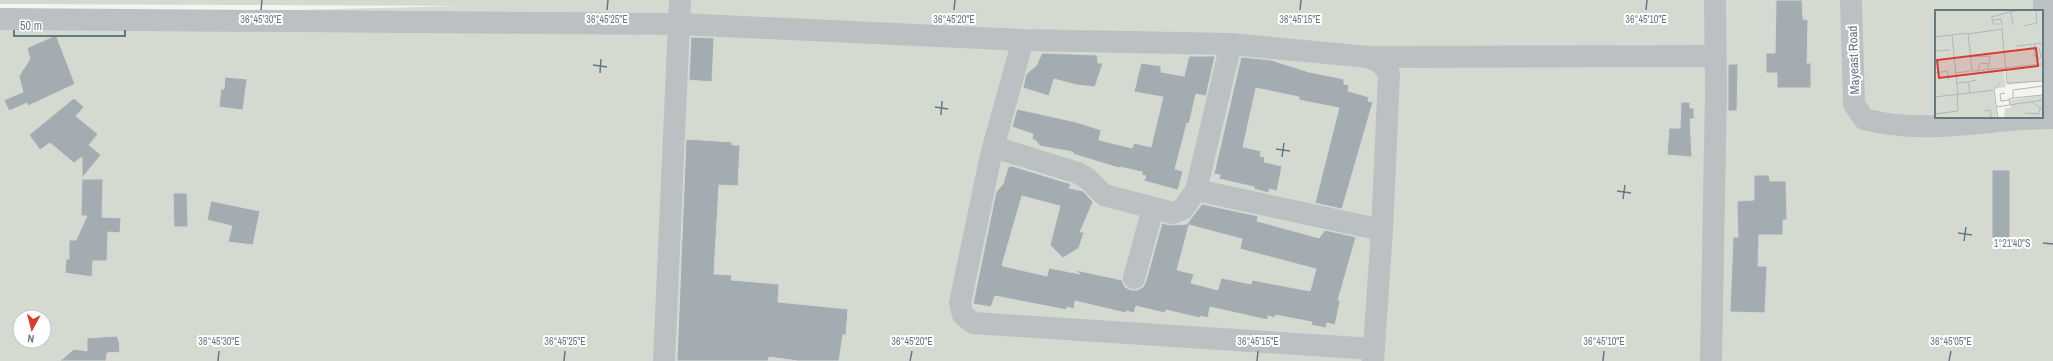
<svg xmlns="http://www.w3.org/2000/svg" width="2053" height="361" font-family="'Archivo Narrow',sans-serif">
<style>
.green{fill:#d5dad1;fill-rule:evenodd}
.building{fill:#a3adb1;stroke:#d6d6d4;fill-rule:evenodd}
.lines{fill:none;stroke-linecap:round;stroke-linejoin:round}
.minor{stroke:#bbc1c3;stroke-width:22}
.ticks{fill:none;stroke:#657981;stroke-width:1.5}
.labels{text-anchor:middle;stroke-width:4;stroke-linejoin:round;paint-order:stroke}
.street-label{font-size:13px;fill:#657981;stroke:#fff}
.inset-road{fill:none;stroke:#aeb8ba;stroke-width:1}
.view{fill:#da392d;fill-opacity:0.15;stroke:#da392d;stroke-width:2}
.inset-edge{fill:none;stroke:#657981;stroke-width:2}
.ticks-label{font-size:10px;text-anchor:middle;fill:#657981;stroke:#fff;stroke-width:4;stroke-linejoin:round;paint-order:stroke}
</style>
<rect width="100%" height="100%" fill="#f5f4f1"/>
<path class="green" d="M 0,0 L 2053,0 L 2053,361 L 0,361 L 0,17 L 462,6 L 0,4 ZM 1936,11 L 2042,11 L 2042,117 L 1936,117 ZM 20,317 L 44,317 L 44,341 L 20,341 Z"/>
<g class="building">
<path d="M 1776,0 L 1802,0 L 1803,19 L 1808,20 L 1807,63 L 1811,63 L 1811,88 L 1777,88 L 1777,73 L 1766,73 L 1766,53 L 1775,53 Z"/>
<path d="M 56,35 L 75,84 L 28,106 L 27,103 L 9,111 L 4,100 L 23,92 L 19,76 L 30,59 L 27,48 Z"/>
<path d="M 691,37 L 714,38 L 712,82 L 689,80 Z"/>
<path d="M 1042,53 L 1097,55 L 1098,63 L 1103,63 L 1095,87 L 1077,85 L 1054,79 L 1049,96 L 1023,88 L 1026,74 L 1036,66 Z"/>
<path d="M 1189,56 L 1215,56 L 1206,96 L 1196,94 L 1189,124 L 1187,123 L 1175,169 L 1183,171 L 1178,190 L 1144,181 L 1146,176 L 1142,175 L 1142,172 L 1120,167 L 1119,168 L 1073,154 L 1073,152 L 1040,146 L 1036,141 L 1032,139 L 1033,134 L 1012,127 L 1017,109 L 1076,122 L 1101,130 L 1099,140 L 1132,148 L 1134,143 L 1151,147 L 1163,97 L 1134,92 L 1141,63 L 1161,66 L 1161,72 L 1184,76 Z"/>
<path d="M 1241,57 L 1271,60 L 1309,72 L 1344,79 L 1344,84 L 1349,85 L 1348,91 L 1369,97 L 1368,101 L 1373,102 L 1342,209 L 1315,203 L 1339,108 L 1299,100 L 1299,97 L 1256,88 L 1243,147 L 1261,151 L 1260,156 L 1265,157 L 1264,162 L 1282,166 L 1277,191 L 1269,189 L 1269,193 L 1254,189 L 1254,187 L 1219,179 L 1220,175 L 1214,174 Z"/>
<path d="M 1728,64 L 1738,64 L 1737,111 L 1728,111 Z"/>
<path d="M 225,77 L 247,79 L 243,110 L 219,107 L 221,89 L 224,89 Z"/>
<path d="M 74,98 L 84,107 L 76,116 L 98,134 L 89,145 L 101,155 L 82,178 L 82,157 L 74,163 L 50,143 L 40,150 L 29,135 Z"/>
<path d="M 1681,102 L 1690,102 L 1690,108 L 1694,108 L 1694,119 L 1690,119 L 1692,157 L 1667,155 L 1669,128 L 1680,128 Z"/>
<path d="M 686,139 L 732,142 L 732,145 L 740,145 L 738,186 L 719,185 L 714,274 L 732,275 L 731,280 L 779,284 L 778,302 L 848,309 L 846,335 L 843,335 L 839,361 L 798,361 L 769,357 L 768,361 L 677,361 Z"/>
<path d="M 1012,166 L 1071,184 L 1069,188 L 1083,191 L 1093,202 L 1080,232 L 1084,232 L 1079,248 L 1063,258 L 1050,245 L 1060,206 L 1022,196 L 1002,265 L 1003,266 L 1047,276 L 1049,268 L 1080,274 L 1075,270 L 1122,280 L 1125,287 L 1131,290 L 1138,290 L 1143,287 L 1146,281 L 1162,223 L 1170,225 L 1187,224 L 1202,204 L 1258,216 L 1257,221 L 1319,238 L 1325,230 L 1356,237 L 1338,300 L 1340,301 L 1335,325 L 1327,323 L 1326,328 L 1311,325 L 1312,322 L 1275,315 L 1275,318 L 1268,316 L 1268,320 L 1210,307 L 1208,318 L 1201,316 L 1200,318 L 1166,310 L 1165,313 L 1136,306 L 1134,313 L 1126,311 L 1126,313 L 1075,301 L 1074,309 L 1067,307 L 1067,310 L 995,296 L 991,307 L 973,304 L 996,192 L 1003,184 L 1008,167 ZM 1189,225 L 1242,239 L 1240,249 L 1316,269 L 1310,291 L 1252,280 L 1251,284 L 1221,278 L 1218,290 L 1191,283 L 1194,274 L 1177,270 Z"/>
<rect x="1992" y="170" width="18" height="68"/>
<path d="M 1754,175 L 1769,175 L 1770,181 L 1786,181 L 1787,220 L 1783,220 L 1783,235 L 1759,235 L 1758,266 L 1767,266 L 1765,313 L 1730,312 L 1733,237 L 1738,237 L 1737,201 L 1754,200 Z"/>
<path d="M 82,179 L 103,179 L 102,217 L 121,218 L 120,233 L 108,232 L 107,261 L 93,261 L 92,277 L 65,273 L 66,259 L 69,259 L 69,240 L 76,240 L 87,216 L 81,216 Z"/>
<path d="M 173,193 L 187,193 L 188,227 L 174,227 Z"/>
<path d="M 211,201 L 260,211 L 253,245 L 228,242 L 232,226 L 207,220 Z"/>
<path d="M 117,336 L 119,341 L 120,352 L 107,353 L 106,361 L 60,361 L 74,349 L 87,351 L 87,338 Z"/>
</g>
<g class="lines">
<g class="minor">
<path d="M 1851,0 L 1854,104 L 1864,119 C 1927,136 1989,118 2053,118"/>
<path d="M 2044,0 L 2045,118"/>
<path d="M 0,19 L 679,24 L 1023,40 L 1231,44 L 1369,57 L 1382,64 L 1389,74 L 1382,230 L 1373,361"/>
<path d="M 1023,40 L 991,155 L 960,303 L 963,315 L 973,323 L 1374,349"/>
<path d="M 1369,57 L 1715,56"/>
<path d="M 994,147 L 1078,173 L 1088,179 L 1104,195 L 1173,213 L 1183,209 L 1196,190 L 1231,44"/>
<path d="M 1196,190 L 1382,230"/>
<path d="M 1134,278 L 1153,208"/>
<path d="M 664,361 L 680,0"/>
<path d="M 1711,361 L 1716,91 L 1715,0"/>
</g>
</g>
<path class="ticks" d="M 261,10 L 262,0M 607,10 L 608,0M 954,10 L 955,0M 1300,10 L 1301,0M 1646,10 L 1647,0M 593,65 L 607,67M 600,73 L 601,59M 935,107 L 948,109M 941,115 L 942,101M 1276,149 L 1290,151M 1282,157 L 1284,143M 1617,191 L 1631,193M 1623,199 L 1625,185M 1958,233 L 1972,235M 1964,241 L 1966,227M 2043,243 L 2053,244M 218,361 L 219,351M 564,361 L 565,351M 910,361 L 912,351M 1257,361 L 1258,351M 1603,361 L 1604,351M 1949,361 L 1951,351"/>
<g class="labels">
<g class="street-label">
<text transform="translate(1853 60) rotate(-92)" y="5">Mayeast Road</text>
</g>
</g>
<g transform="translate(1935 10)">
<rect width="108" height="108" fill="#f5f4f1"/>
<path d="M 0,0 L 108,0 L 108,71 L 72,75 L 71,60 L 69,60 L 71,77 L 58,79 L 62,108 L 0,108 ZM 108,85 L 108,108 L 69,108 L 70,98 L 76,98 L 75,90 Z" fill="#d5dad1"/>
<path class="inset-road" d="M 76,2 L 78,15M 56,7 L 83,0M 57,8 L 58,14 L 65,14M 58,10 L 66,9 L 67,15M 89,16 L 102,13 L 101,0M 33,24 L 67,19 L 72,73 L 108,71M 17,25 L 23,84M 0,27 L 33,23 L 37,61 L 108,54M 100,34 L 99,46 L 103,49 L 106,47 L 104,38M 81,36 L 108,33M 2,41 L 15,40M 35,47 L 55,46 L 53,60M 43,61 L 45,53 L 54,54M 0,63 L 12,61 L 14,70M 20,63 L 36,61M 21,73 L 33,72M 59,80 L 63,108M 35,83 L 33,72 L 41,70M 70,83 L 65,84 L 66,91 L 74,90M 0,87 L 59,80 L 65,73M 78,88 L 108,85M 97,92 L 108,100M 75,95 L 74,89 L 78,88 L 78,80 L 108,76M 61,97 L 108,90M 49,101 L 55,100 L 56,107M 90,103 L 104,104 L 105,99M 0,104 L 23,101 L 22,84"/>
<path class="view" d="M 101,38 L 103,56 L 4,68 L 2,50 Z"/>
<rect width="108" height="108" class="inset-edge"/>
</g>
<g class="ticks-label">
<text x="261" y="23">36°45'30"E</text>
<text x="607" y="23">36°45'25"E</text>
<text x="954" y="23">36°45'20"E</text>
<text x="1300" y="23">36°45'15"E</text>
<text x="1646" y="23">36°45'10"E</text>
<text x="2012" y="247">1°21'40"S</text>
<text x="219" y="345">36°45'30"E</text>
<text x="565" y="345">36°45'25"E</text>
<text x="912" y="345">36°45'20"E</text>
<text x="1258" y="345">36°45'15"E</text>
<text x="1604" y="345">36°45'10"E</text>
<text x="1951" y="345">36°45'05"E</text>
</g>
<g transform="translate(32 329) rotate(187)"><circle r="19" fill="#ffffff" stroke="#c1c9cd"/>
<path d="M0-3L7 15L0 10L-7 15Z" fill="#da392d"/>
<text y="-6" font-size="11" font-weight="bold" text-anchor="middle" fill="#657981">N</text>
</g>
<path d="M14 30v6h111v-6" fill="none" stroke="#657981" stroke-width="2"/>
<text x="20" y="30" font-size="12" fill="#657981" stroke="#ffffff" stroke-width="3" paint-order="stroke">50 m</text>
</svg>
